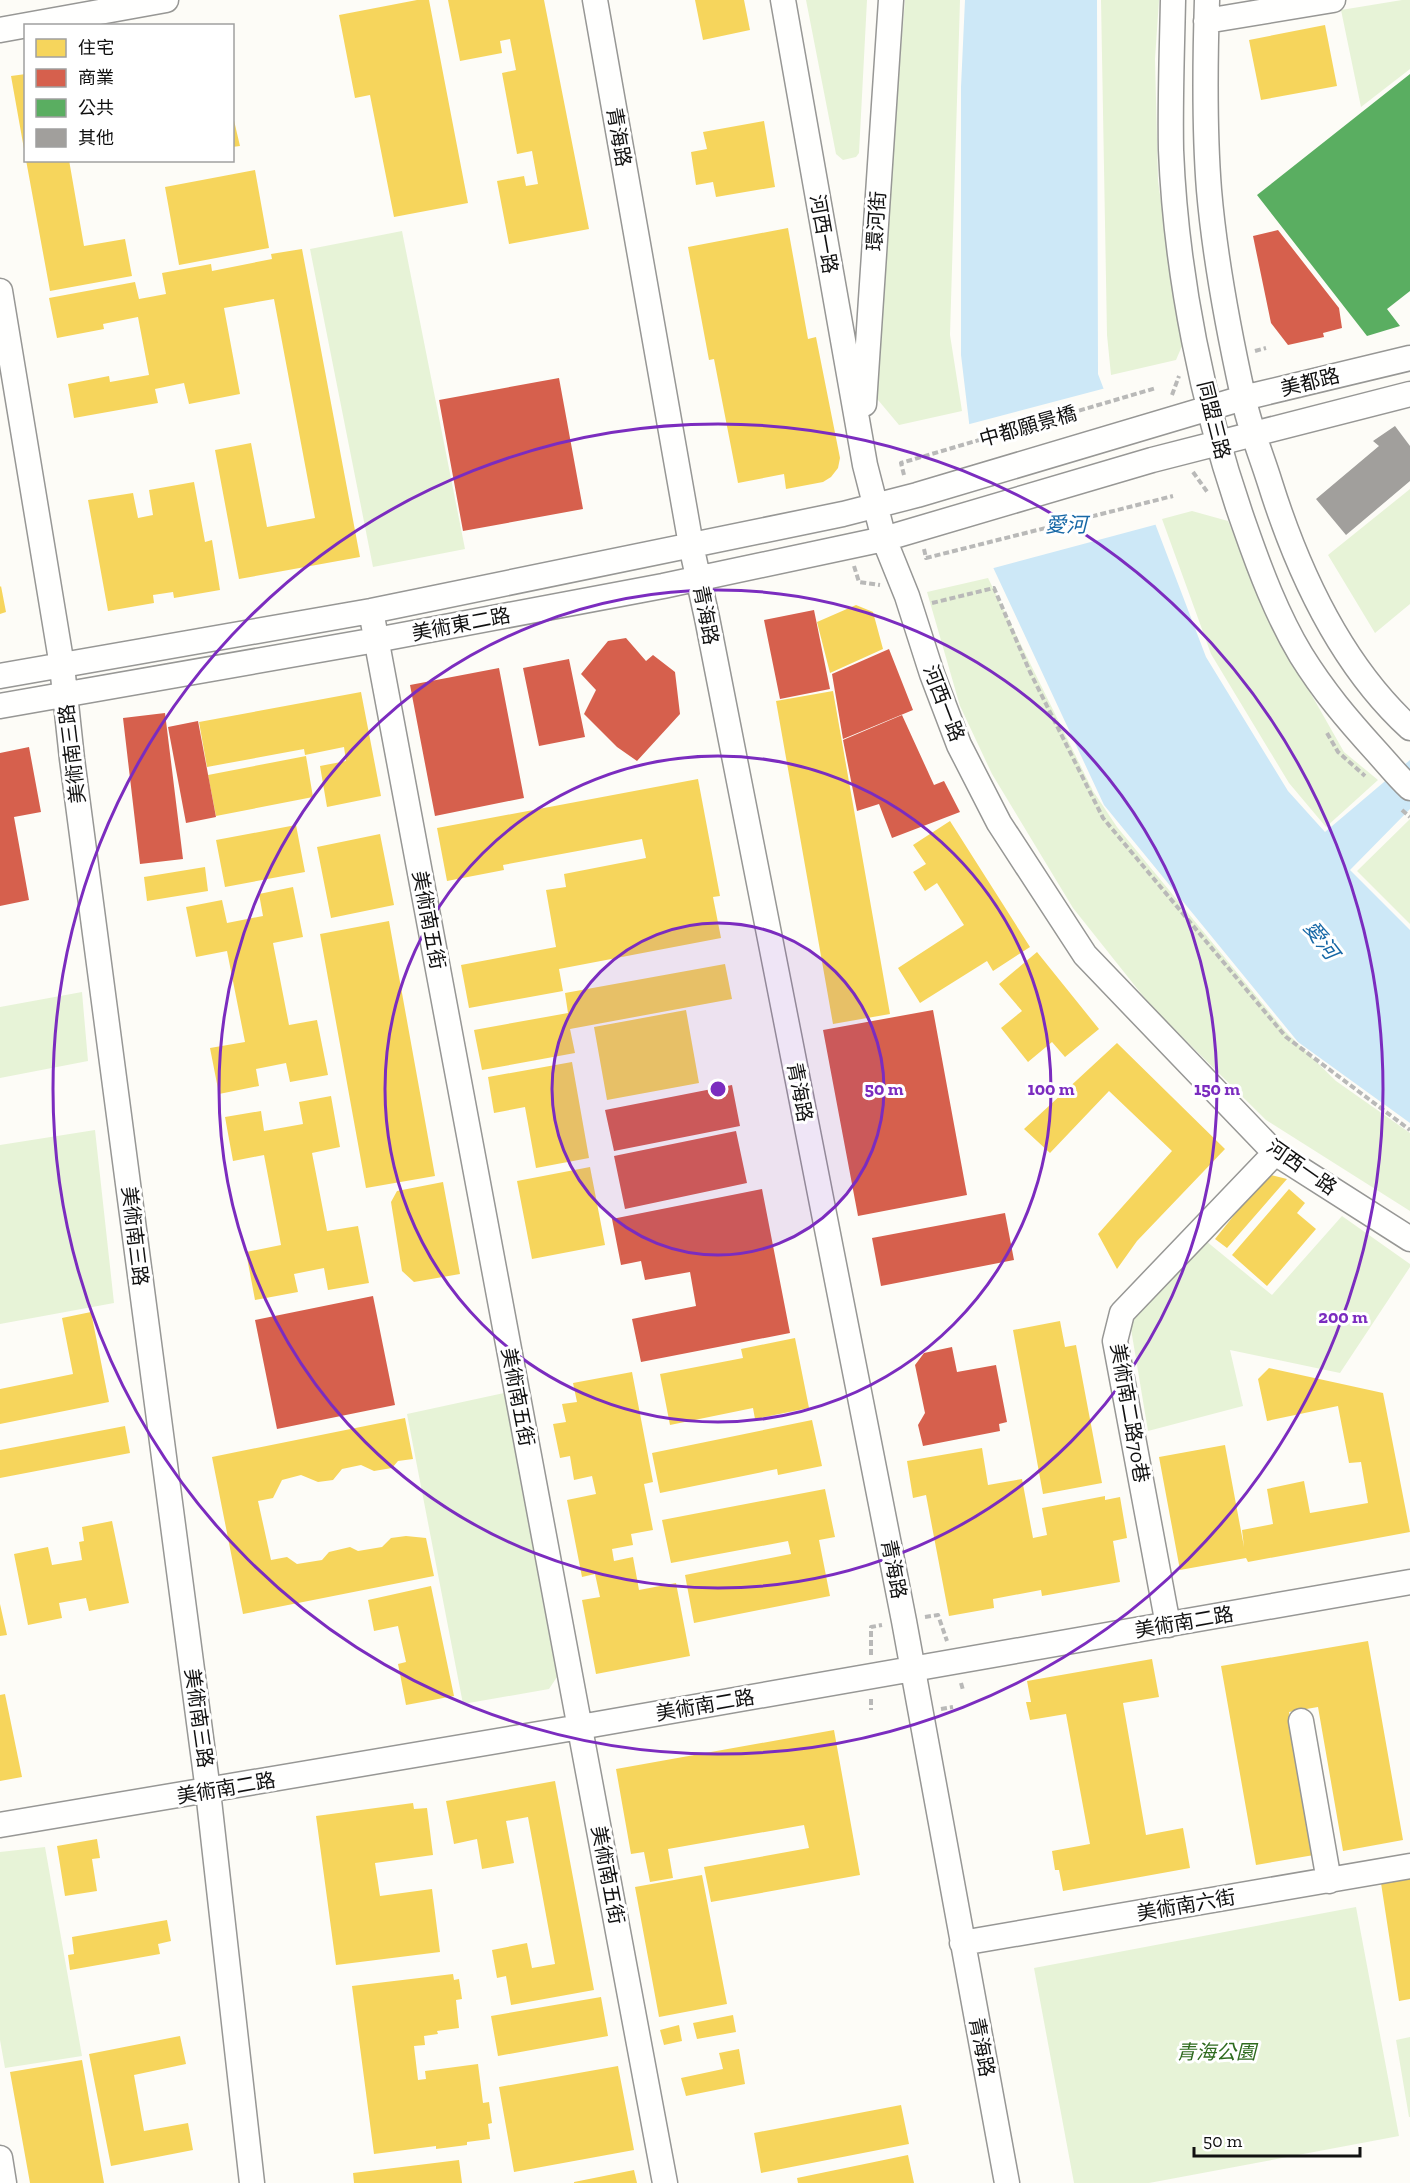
<svg xmlns="http://www.w3.org/2000/svg" width="1410" height="2183" viewBox="0 0 1410 2183" font-family="'Zilla Slab','Noto Sans TC',serif">
	<style>
		.green { fill: #e7f3d7 }
		.water { fill: #cde8f7 }
		.pier { fill: #fdfcf7 }
		.homes { fill: #f6d55c }
		.shops { fill: #d6604d }
		.public { fill: #5aae61 }
		.building { fill: #a19f9c }
		.lines { fill: none; stroke-linecap: round; stroke-linejoin: round }
		.minor-casing { stroke: #979795; stroke-width: 27 }
		.path { stroke: #b9b9b8; stroke-width: 4; stroke-dasharray: 6 3; stroke-linecap: butt }
		.minor { stroke: #fffffe; stroke-width: 24 }
		.ring { fill: none; stroke: #7b2cbf; stroke-width: 3 }
		.labels { text-anchor: middle; stroke-width: 6; stroke-linejoin: round; paint-order: stroke }
		.street-label { font-size: 20px; fill: #111; stroke: #fff }
		.park-label { font-size: 20px; font-style: italic; fill: #2f6b1f; stroke: #fff }
		.water-label { font-size: 21px; font-style: italic; fill: #1768a6; stroke: #fff }
		.centre { fill: #7b2cbf; stroke: #fff; stroke-width: 3 }
		.ring-label { font-size: 18px; text-anchor: middle; font-weight: bold; fill: #7b2cbf; stroke: #fff; stroke-width: 6; stroke-linejoin: round; paint-order: stroke }
	</style>
	<rect width="100%" height="100%" fill="#fdfcf7"/>
	<path class="green" d="M 806,0 L 867,0 L 859,153 L 856,157 L 843,160 L 836,154 Z
		M 905,0 L 960,0 L 950,335 L 962,411 L 899,425 L 873,394 Z
		M 1101,0 L 1159,0 L 1155,59 L 1158,181 L 1182,346 L 1176,360 L 1111,375 L 1107,335 Z
		M 1402,0 L 1410,0 L 1410,69 L 1361,107 L 1341,10 Z
		M 402,231 L 465,549 L 373,567 L 310,249 Z
		M 1410,489 L 1410,604 L 1375,633 L 1328,555 Z
		M 1192,511 L 1228,521 L 1273,627 L 1344,752 L 1378,780 L 1326,827 L 1289,783 L 1211,654 L 1162,519 Z
		M 988,578 L 1093,791 L 1117,827 L 1286,1032 L 1336,1081 L 1410,1133 L 1410,1211 L 1266,1120 L 1151,1006 L 1073,908 L 992,774 L 960,706 L 927,592 Z
		M 1410,819 L 1410,924 L 1357,871 Z
		M 82,992 L 88,1061 L 0,1078 L 0,1007 Z
		M 95,1130 L 114,1303 L 0,1324 L 0,1145 Z
		M 1342,1216 L 1410,1264 L 1410,1267 L 1340,1373 L 1230,1350 L 1243,1406 L 1148,1431 L 1130,1323 L 1138,1306 L 1206,1241 L 1272,1295 Z
		M 504,1393 L 557,1677 L 549,1689 L 463,1704 L 407,1414 Z
		M 45,1847 L 82,2056 L 5,2068 L 0,2040 L 0,1852 Z
		M 1356,1907 L 1399,2136 L 1149,2183 L 1074,2183 L 1034,1968 Z
		M 1410,2037 L 1410,2117 L 1409,2117 L 1396,2040 Z"/>
	<path class="water" d="M 965,0 L 1097,0 L 1098,374 L 1206,657 L 1288,791 L 1325,832 L 1410,760 L 1410,809 L 1350,870 L 1410,930 L 1410,1123 L 1298,1042 L 1104,805 L 984,548 L 961,355 L 961,87 Z"/>
	<path class="pier" d="M 1106,388 L 1158,524 L 990,569 L 981,548 L 966,425 Z"/>
	<path class="homes" d="M 417,0 L 429,0 L 468,203 L 394,217 L 370,95 L 355,98 L 339,15 Z
		M 448,0 L 544,0 L 589,229 L 509,244 L 497,181 L 524,176 L 526,186 L 538,184 L 532,151 L 517,154 L 502,73 L 516,70 L 510,39 L 500,41 L 502,53 L 460,61 Z
		M 695,0 L 744,0 L 750,30 L 703,40 Z
		M 1325,25 L 1337,86 L 1261,100 L 1249,40 Z
		M 26,74 L 26,149 L 24,149 L 11,76 Z
		M 232,112 L 240,146 L 232,147 Z
		M 764,121 L 775,187 L 716,197 L 713,182 L 696,185 L 691,152 L 707,149 L 703,132 Z
		M 26,160 L 69,160 L 84,246 L 125,239 L 132,276 L 50,291 Z
		M 255,170 L 269,248 L 179,265 L 165,187 Z
		M 788,228 L 808,339 L 816,337 L 840,458 L 838,468 L 831,477 L 823,482 L 786,489 L 784,474 L 738,483 L 714,359 L 709,360 L 688,247 Z
		M 302,249 L 360,557 L 239,579 L 215,450 L 251,443 L 267,527 L 315,518 L 274,299 L 224,308 L 240,394 L 189,404 L 184,383 L 155,389 L 158,403 L 74,418 L 68,384 L 109,376 L 110,382 L 149,375 L 138,317 L 103,324 L 104,329 L 57,338 L 49,298 L 135,282 L 139,299 L 166,294 L 162,273 L 211,264 L 212,271 L 272,259 L 271,254 Z
		M 194,482 L 205,542 L 212,540 L 220,590 L 174,598 L 173,592 L 153,595 L 154,603 L 108,611 L 88,500 L 133,493 L 138,518 L 153,515 L 149,490 Z
		M 1,586 L 6,612 L 0,614 L 0,587 Z
		M 856,605 L 873,612 L 883,649 L 830,673 L 817,622 Z
		M 833,691 L 890,1014 L 833,1024 L 776,701 Z
		M 361,692 L 381,796 L 327,807 L 320,766 L 346,761 L 344,747 L 305,755 L 304,749 L 207,767 L 199,722 Z
		M 306,756 L 313,797 L 216,816 L 208,775 Z
		M 698,779 L 720,896 L 713,897 L 721,938 L 559,969 L 563,991 L 469,1008 L 461,965 L 556,947 L 546,890 L 566,887 L 564,874 L 646,858 L 642,839 L 503,865 L 504,870 L 447,881 L 437,828 Z
		M 950,821 L 1030,947 L 993,971 L 987,961 L 920,1003 L 898,968 L 964,925 L 937,883 L 925,891 L 913,872 L 926,864 L 913,845 Z
		M 296,825 L 305,872 L 225,887 L 216,840 Z
		M 380,834 L 394,905 L 331,918 L 317,847 Z
		M 205,867 L 208,891 L 147,901 L 144,877 Z
		M 293,887 L 303,937 L 273,943 L 289,1025 L 317,1020 L 328,1075 L 290,1082 L 286,1063 L 256,1069 L 259,1086 L 219,1094 L 210,1048 L 245,1042 L 227,951 L 196,957 L 186,907 L 222,900 L 227,923 L 263,916 L 259,894 Z
		M 389,921 L 435,1176 L 366,1188 L 320,934 Z
		M 1037,952 L 1099,1029 L 1065,1057 L 1052,1042 L 1028,1062 L 1001,1028 L 1022,1011 L 999,984 Z
		M 725,964 L 732,999 L 570,1029 L 575,1053 L 482,1070 L 474,1030 L 568,1013 L 565,993 Z
		M 686,1010 L 699,1083 L 607,1100 L 594,1027 Z
		M 1117,1043 L 1225,1149 L 1137,1241 L 1117,1269 L 1098,1234 L 1172,1151 L 1109,1091 L 1050,1153 L 1024,1129 Z
		M 572,1062 L 589,1158 L 536,1168 L 525,1107 L 494,1113 L 488,1077 Z
		M 331,1096 L 340,1147 L 312,1153 L 327,1231 L 358,1226 L 369,1283 L 328,1290 L 324,1268 L 294,1274 L 298,1292 L 255,1300 L 246,1252 L 281,1245 L 264,1155 L 233,1161 L 225,1117 L 261,1111 L 264,1131 L 303,1124 L 299,1102 Z
		M 590,1167 L 605,1245 L 532,1259 L 517,1181 Z
		M 1267,1174 L 1287,1179 L 1227,1248 L 1215,1239 Z
		M 443,1182 L 460,1274 L 414,1282 L 402,1271 L 391,1202 L 397,1191 Z
		M 1289,1189 L 1305,1203 L 1297,1213 L 1316,1229 L 1267,1286 L 1232,1255 Z
		M 91,1312 L 109,1402 L 0,1424 L 0,1389 L 73,1374 L 62,1318 Z
		M 1060,1321 L 1065,1347 L 1076,1345 L 1102,1483 L 1043,1494 L 1013,1330 Z
		M 795,1338 L 809,1408 L 755,1419 L 753,1408 L 670,1425 L 660,1374 L 743,1358 L 741,1349 Z
		M 1269,1368 L 1383,1393 L 1410,1532 L 1248,1562 L 1246,1558 L 1180,1570 L 1159,1457 L 1225,1445 L 1244,1547 L 1242,1530 L 1273,1524 L 1267,1489 L 1304,1481 L 1310,1513 L 1368,1503 L 1361,1462 L 1349,1463 L 1338,1406 L 1267,1421 L 1258,1379 Z
		M 632,1372 L 653,1482 L 644,1484 L 653,1530 L 631,1534 L 633,1545 L 612,1549 L 614,1561 L 633,1557 L 639,1590 L 676,1583 L 690,1656 L 596,1674 L 582,1600 L 600,1597 L 595,1574 L 582,1577 L 567,1500 L 596,1494 L 592,1476 L 574,1480 L 570,1456 L 560,1458 L 553,1424 L 566,1422 L 562,1404 L 577,1402 L 573,1383 Z
		M 405,1418 L 413,1459 L 398,1461 L 392,1468 L 374,1471 L 361,1465 L 342,1469 L 333,1480 L 318,1482 L 301,1475 L 282,1480 L 273,1498 L 258,1501 L 271,1560 L 287,1557 L 297,1564 L 322,1560 L 329,1552 L 350,1547 L 358,1551 L 382,1547 L 391,1538 L 406,1536 L 426,1538 L 434,1576 L 243,1614 L 212,1457 Z
		M 812,1420 L 822,1466 L 778,1475 L 777,1469 L 660,1493 L 652,1453 Z
		M 125,1426 L 130,1453 L 0,1478 L 0,1450 Z
		M 982,1448 L 988,1485 L 1022,1479 L 1033,1538 L 1047,1535 L 1042,1508 L 1105,1496 L 1105,1500 L 1120,1497 L 1127,1538 L 1113,1541 L 1120,1582 L 1042,1596 L 1041,1590 L 993,1599 L 994,1608 L 949,1616 L 926,1495 L 913,1498 L 907,1461 Z
		M 825,1489 L 835,1537 L 819,1540 L 830,1596 L 694,1623 L 685,1575 L 791,1554 L 788,1541 L 671,1563 L 662,1520 Z
		M 112,1521 L 129,1603 L 89,1611 L 86,1598 L 59,1603 L 62,1618 L 28,1625 L 14,1554 L 48,1547 L 52,1565 L 82,1560 L 79,1542 L 84,1541 L 82,1527 Z
		M 431,1586 L 454,1696 L 406,1705 L 398,1664 L 406,1662 L 398,1626 L 374,1631 L 368,1600 Z
		M 0,1604 L 7,1635 L 0,1636 Z
		M 1368,1641 L 1403,1840 L 1343,1851 L 1318,1707 L 1289,1712 L 1314,1855 L 1256,1865 L 1221,1666 Z
		M 1152,1659 L 1159,1697 L 1123,1703 L 1146,1835 L 1183,1828 L 1190,1868 L 1063,1891 L 1059,1870 L 1055,1870 L 1052,1851 L 1090,1844 L 1066,1714 L 1030,1720 L 1026,1702 L 1031,1702 L 1027,1681 Z
		M 5,1694 L 22,1777 L 0,1781 L 0,1695 Z
		M 834,1730 L 860,1875 L 711,1902 L 704,1867 L 809,1848 L 804,1825 L 668,1849 L 673,1878 L 650,1882 L 644,1852 L 631,1854 L 616,1769 Z
		M 555,1781 L 594,1990 L 511,2005 L 506,1976 L 497,1978 L 492,1950 L 527,1943 L 532,1968 L 555,1964 L 528,1817 L 506,1821 L 514,1863 L 482,1869 L 477,1839 L 454,1844 L 446,1801 Z
		M 413,1803 L 414,1809 L 427,1808 L 433,1855 L 375,1863 L 380,1896 L 432,1889 L 440,1952 L 336,1965 L 316,1816 Z
		M 97,1839 L 100,1858 L 92,1859 L 97,1891 L 65,1896 L 57,1846 Z
		M 702,1875 L 727,2004 L 659,2017 L 635,1887 Z
		M 1410,1878 L 1410,1999 L 1399,2001 L 1381,1883 Z
		M 167,1920 L 171,1941 L 158,1944 L 160,1954 L 70,1970 L 68,1955 L 74,1954 L 72,1937 Z
		M 453,1974 L 454,1980 L 459,1979 L 462,1999 L 456,2000 L 459,2028 L 437,2031 L 438,2034 L 424,2036 L 425,2045 L 414,2046 L 418,2080 L 426,2079 L 425,2071 L 478,2064 L 483,2103 L 489,2102 L 492,2123 L 488,2124 L 490,2139 L 467,2142 L 467,2145 L 436,2149 L 436,2146 L 374,2154 L 352,1986 Z
		M 601,1997 L 608,2036 L 498,2056 L 491,2016 Z
		M 733,2015 L 736,2032 L 697,2039 L 693,2023 Z
		M 679,2025 L 682,2041 L 664,2045 L 660,2030 Z
		M 180,2036 L 186,2064 L 134,2075 L 144,2131 L 188,2123 L 193,2150 L 111,2166 L 89,2054 Z
		M 739,2049 L 745,2084 L 686,2096 L 681,2078 L 723,2069 L 719,2053 Z
		M 82,2060 L 104,2183 L 30,2183 L 10,2072 Z
		M 618,2066 L 634,2150 L 514,2172 L 499,2087 Z
		M 901,2105 L 909,2144 L 761,2173 L 754,2133 Z
		M 908,2155 L 914,2183 L 798,2183 L 797,2178 Z
		M 459,2160 L 462,2183 L 354,2183 L 353,2173 Z
		M 634,2170 L 637,2183 L 574,2183 L 574,2182 Z"/>
	<path class="shops" d="M 1278,230 L 1339,308 L 1342,328 L 1323,333 L 1324,337 L 1288,345 L 1271,323 L 1253,236 Z
		M 559,378 L 583,509 L 463,531 L 439,400 Z
		M 814,610 L 830,689 L 780,699 L 764,620 Z
		M 626,638 L 646,661 L 653,655 L 675,672 L 680,714 L 637,761 L 617,747 L 584,714 L 596,690 L 581,674 L 608,641 Z
		M 889,649 L 913,710 L 843,739 L 832,674 Z
		M 569,659 L 585,737 L 539,746 L 523,668 Z
		M 499,668 L 524,798 L 435,816 L 410,685 Z
		M 165,713 L 183,859 L 140,864 L 123,718 Z
		M 902,715 L 934,785 L 944,781 L 960,812 L 892,838 L 879,804 L 857,811 L 843,740 Z
		M 198,721 L 216,817 L 186,823 L 168,727 Z
		M 29,747 L 41,812 L 14,817 L 29,900 L 0,906 L 0,753 Z
		M 933,1010 L 967,1195 L 858,1216 L 823,1030 Z
		M 732,1085 L 740,1126 L 614,1151 L 605,1110 Z
		M 736,1131 L 747,1183 L 625,1209 L 614,1156 Z
		M 762,1189 L 790,1333 L 641,1362 L 632,1319 L 696,1306 L 690,1272 L 645,1280 L 641,1261 L 621,1265 L 612,1219 Z
		M 1005,1213 L 1014,1260 L 881,1286 L 872,1238 Z
		M 373,1296 L 395,1405 L 277,1429 L 255,1320 Z
		M 952,1347 L 957,1372 L 996,1365 L 1007,1422 L 999,1424 L 1000,1431 L 923,1446 L 918,1425 L 925,1413 L 915,1365 L 924,1353 Z"/>
	<path class="public" d="M 1410,74 L 1410,291 L 1387,309 L 1400,326 L 1367,336 L 1257,195 Z"/>
	<path class="building" d="M 1395,426 L 1410,446 L 1410,481 L 1346,535 L 1316,499 L 1379,446 L 1373,441 Z"/>
	<g class="lines">
		<g class="minor-casing">
			<path id="minor" d="M 595,0 L 691,545 L 707,618 L 904,1621 L 1007,2183
				M 783,0 L 865,465 L 884,539 L 907,596 L 932,674 L 959,745 L 999,823 L 1085,955 L 1275,1153 L 1410,1239
				M 1173,0 C 1172,50 1170,100 1171,150 C 1176,274 1203,409 1245,527 C 1260,570 1277,615 1301,655 C 1324,692 1347,719 1376,751 C 1387,763 1398,777 1410,788
				M 1207,0 C 1205,63 1204,127 1209,190 C 1215,260 1228,328 1243,396 C 1249,426 1261,454 1270,483 C 1298,572 1340,664 1410,728
				M 1206,21 L 1333,0
				M 0,30 L 166,0
				M 0,291 L 62,666 L 72,759 L 208,1791 L 252,2183
				M 864,404 L 891,0
				M 371,611 L 665,2183
				M 0,676 L 371,611 L 843,514 L 917,495 L 1243,398 L 1410,358
				M 0,706 L 376,640 L 663,586 L 884,539 L 1152,460 L 1410,394
				M 1168,1625 L 1115,1341 L 1122,1313 L 1275,1153
				M 1301,1721 L 1329,1881
				M 0,1825 L 580,1727 L 1410,1582
				M 962,1943 L 1410,1866
				M 0,2158 L 4,2183"/>
		</g>
		<path class="path" d="M 1255,351 L 1266,348
			M 1172,395 L 1179,376
			M 1193,472 L 1208,493
			M 904,475 L 901,463 L 1156,388
			M 924,549 L 926,558 L 1173,496
			M 854,566 L 859,582 L 880,585
			M 932,603 L 994,588 L 1030,672 L 1103,818 L 1286,1037 L 1410,1130
			M 1327,733 L 1338,752 L 1365,776
			M 1402,810 L 1410,817
			M 925,1617 L 938,1615 L 947,1641
			M 871,1655 L 871,1627 L 882,1625
			M 961,1683 L 963,1690
			M 871,1699 L 871,1710
			M 941,1709 L 953,1707"/>
		<use href="#minor" class="minor"/>
	</g>
	<circle cx="718" cy="1089" r="166" fill="#7b2cbf" fill-opacity=".12"/>
	<g class="ring">
		<circle cx="718" cy="1089" r="166"/>
		<circle cx="718" cy="1089" r="333"/>
		<circle cx="718" cy="1089" r="499"/>
		<circle cx="718" cy="1089" r="665"/>
	</g>
	<g class="labels">
		<g class="street-label">
			<text transform="translate(619 137) rotate(80)" y="7">青海路</text>
			<text transform="translate(876 221) rotate(-86)" y="7">環河街</text>
			<text transform="translate(824 234) rotate(80)" y="7">河西一路</text>
			<text transform="translate(1310 382) rotate(-14)" y="7">美都路</text>
			<text transform="translate(1214 420) rotate(76)" y="7">同盟三路</text>
			<text transform="translate(1028 426) rotate(-16)" y="7">中都願景橋</text>
			<text transform="translate(706 615) rotate(79)" y="7">青海路</text>
			<text transform="translate(461 624) rotate(-11)" y="7">美術東二路</text>
			<text transform="translate(944 703) rotate(69)" y="7">河西一路</text>
			<text transform="translate(72 754) rotate(-97)" y="7">美術南三路</text>
			<text transform="translate(429 920) rotate(79)" y="7">美術南五街</text>
			<text transform="translate(800 1092) rotate(79)" y="7">青海路</text>
			<text transform="translate(1302 1167) rotate(35)" y="7">河西一路</text>
			<text transform="translate(135 1236) rotate(83)" y="7">美術南三路</text>
			<text transform="translate(518 1397) rotate(79)" y="7">美術南五街</text>
			<text transform="translate(1130 1413) rotate(80)" y="7">美術南二路70巷</text>
			<text transform="translate(894 1569) rotate(79)" y="7">青海路</text>
			<text transform="translate(1184 1622) rotate(-10)" y="7">美術南二路</text>
			<text transform="translate(705 1705) rotate(-10)" y="7">美術南二路</text>
			<text transform="translate(199 1718) rotate(82)" y="7">美術南三路</text>
			<text transform="translate(226 1788) rotate(-10)" y="7">美術南二路</text>
			<text transform="translate(608 1875) rotate(79)" y="7">美術南五街</text>
			<text transform="translate(1186 1905) rotate(-10)" y="7">美術南六街</text>
			<text transform="translate(982 2047) rotate(79)" y="7">青海路</text>
		</g>
		<g class="park-label">
			<text x="1216" y="2059">青海公園</text>
		</g>
		<g class="water-label">
			<text x="1066" y="532">愛河</text>
			<text transform="translate(1321 940) rotate(53)" y="7">愛河</text>
		</g>
	</g>
	<circle cx="718" cy="1089" r="9" class="centre"/>
	<g class="ring-label">
		<text x="884" y="1095">50 m</text>
		<text x="1051" y="1095">100 m</text>
		<text x="1217" y="1095">150 m</text>
		<text x="1343" y="1323">200 m</text>
	</g>
	<rect x="24" y="24" width="210" height="138" fill="#ffffff" stroke="#a0a0a0" stroke-width="1.5"/>
	<rect x="36" y="39" width="30" height="18" fill="#f6d55c" stroke="#a0a0a0" stroke-width="1.5"/>
	<text x="78" y="54" font-size="18" fill="#111111">住宅</text>
	<rect x="36" y="69" width="30" height="18" fill="#d6604d" stroke="#a0a0a0" stroke-width="1.5"/>
	<text x="78" y="84" font-size="18" fill="#111111">商業</text>
	<rect x="36" y="99" width="30" height="18" fill="#5aae61" stroke="#a0a0a0" stroke-width="1.5"/>
	<text x="78" y="114" font-size="18" fill="#111111">公共</text>
	<rect x="36" y="129" width="30" height="18" fill="#a19f9c" stroke="#a0a0a0" stroke-width="1.5"/>
	<text x="78" y="144" font-size="18" fill="#111111">其他</text>
	<path d="M1194 2147v9h166v-9" fill="none" stroke="#111111" stroke-width="3"/>
	<text x="1203" y="2147" font-size="18" fill="#111111" stroke="#ffffff" stroke-width="4.5" paint-order="stroke">50 m</text>
</svg>
